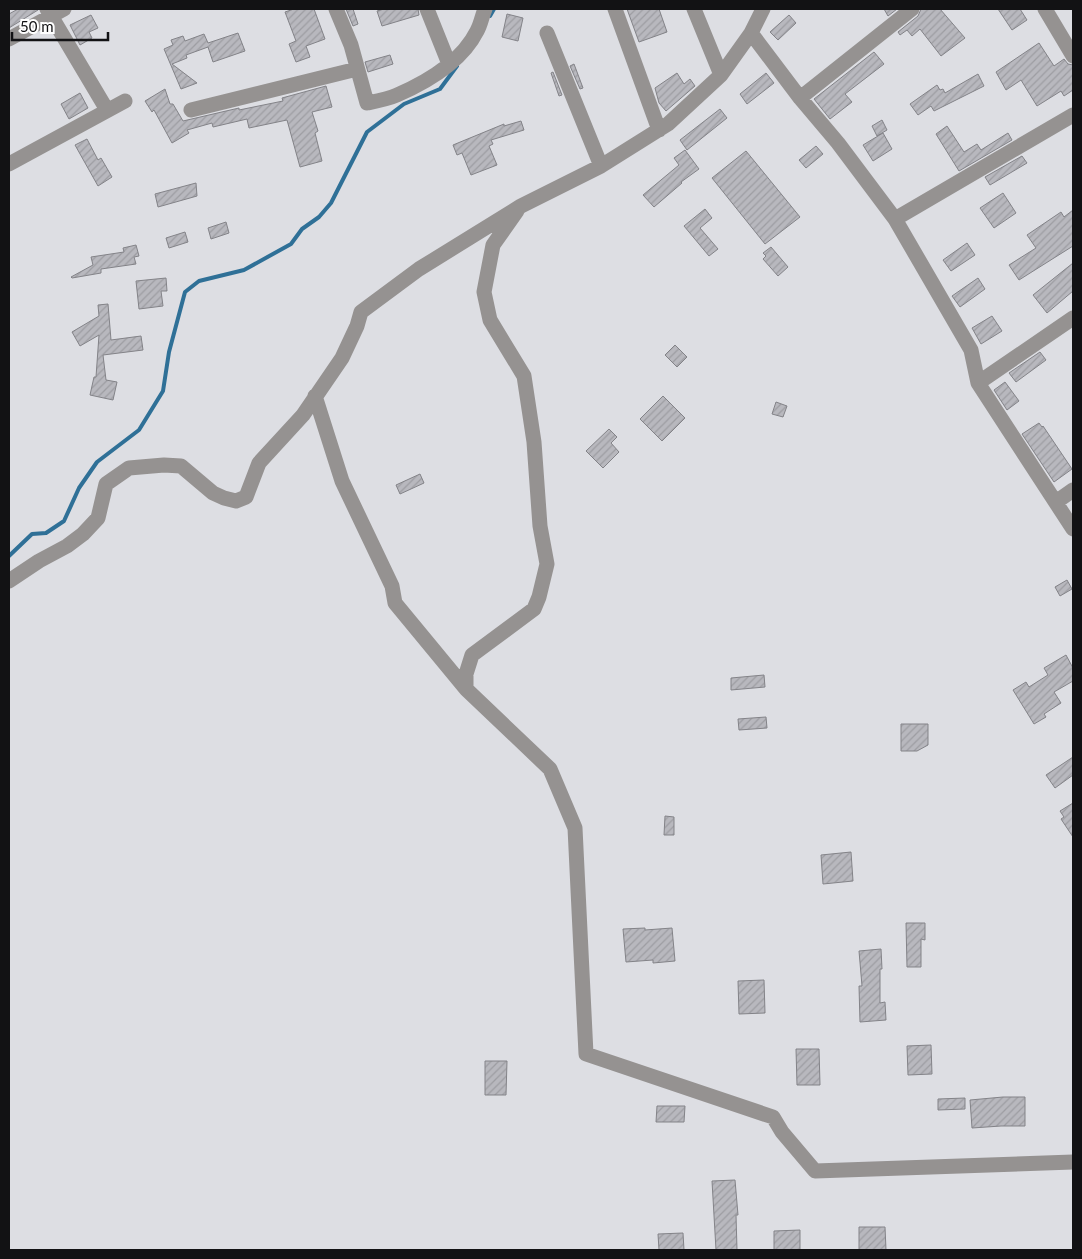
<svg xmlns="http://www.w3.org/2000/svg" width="1082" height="1259" viewBox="0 0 1082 1259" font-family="Lato,sans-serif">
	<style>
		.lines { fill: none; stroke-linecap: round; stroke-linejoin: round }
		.stream { stroke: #2f7097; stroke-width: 4 }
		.building { fill: url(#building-hatch); stroke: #838388 }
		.minor { stroke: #959291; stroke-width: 15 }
	</style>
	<defs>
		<pattern id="building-hatch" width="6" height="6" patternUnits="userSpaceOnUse" patternTransform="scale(1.25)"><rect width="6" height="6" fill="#b8b8be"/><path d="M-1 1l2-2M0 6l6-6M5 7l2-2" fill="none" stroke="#9d9da2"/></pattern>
	</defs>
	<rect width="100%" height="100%" fill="#dddee3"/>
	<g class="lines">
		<path class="stream" d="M 490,16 L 494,9
			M 9,556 L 32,534 L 46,533 L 64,521 L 79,488 L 97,462 L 139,430 L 163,391 L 169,352 L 185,292 L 199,281 L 244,270 L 291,244 L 302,229 L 319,217 L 331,203 L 367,132 L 404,104 L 440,89 L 457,66"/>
	</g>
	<path class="building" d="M 18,9 L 38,9 L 38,10 L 9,28 L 9,14 Z
		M 294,9 L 314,9 L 325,39 L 306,46 L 310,57 L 296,62 L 289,44 L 296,41 L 285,12 Z
		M 346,9 L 353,9 L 358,24 L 353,26 Z
		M 384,9 L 418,9 L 419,15 L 382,26 L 377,11 Z
		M 627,9 L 659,9 L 667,32 L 639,42 Z
		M 884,9 L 897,9 L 888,16 Z
		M 921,9 L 940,9 L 965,38 L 941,56 L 920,29 L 912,36 L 907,30 L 900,35 L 898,32 L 918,16 Z
		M 998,9 L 1020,9 L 1027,20 L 1012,30 Z
		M 507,14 L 523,18 L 518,41 L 502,37 Z
		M 91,15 L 98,28 L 89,32 L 92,38 L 80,45 L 70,25 Z
		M 789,15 L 796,23 L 778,40 L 770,32 Z
		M 238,33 L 245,51 L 213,62 L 208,47 L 186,55 L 187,58 L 172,64 L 197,83 L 181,89 L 164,49 L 173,45 L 171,40 L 183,36 L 185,41 L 204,34 L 208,43 Z
		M 1039,43 L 1054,66 L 1064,59 L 1068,64 L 1073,65 L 1073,90 L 1064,96 L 1061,91 L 1037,106 L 1021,80 L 1006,90 L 996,72 Z
		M 874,52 L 884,64 L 845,94 L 852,102 L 830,119 L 814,99 Z
		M 390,55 L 393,64 L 368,72 L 365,62 Z
		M 574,64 L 583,88 L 580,89 L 570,66 Z
		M 553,72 L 562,95 L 559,96 L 551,73 Z
		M 677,73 L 684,84 L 690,79 L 695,86 L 666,111 L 659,103 L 655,88 Z
		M 766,73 L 774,83 L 747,104 L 740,94 Z
		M 978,74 L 984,86 L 934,111 L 931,106 L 918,115 L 910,104 L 937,85 L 940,90 L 943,89 L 945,93 Z
		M 326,86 L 332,107 L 312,112 L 318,131 L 315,133 L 322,161 L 300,167 L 287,120 L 249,128 L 247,119 L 213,127 L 212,123 L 187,130 L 189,133 L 172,143 L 154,110 L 152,112 L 145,101 L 165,89 L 170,104 L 173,104 L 183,121 L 239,108 L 239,110 L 283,101 L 282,98 Z
		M 80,93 L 88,108 L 69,119 L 61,104 Z
		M 720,109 L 727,118 L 687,150 L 680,140 Z
		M 882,120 L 887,130 L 877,136 L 872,126 Z
		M 521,121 L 524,130 L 491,140 L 493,144 L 489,146 L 497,165 L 471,175 L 462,153 L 457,155 L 453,145 L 504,124 L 504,126 Z
		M 947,126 L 964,152 L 977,144 L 981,150 L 1008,133 L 1012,140 L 959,171 L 936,134 Z
		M 883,133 L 892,149 L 873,161 L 863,145 Z
		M 87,139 L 98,160 L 101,158 L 112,177 L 98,186 L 75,145 Z
		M 816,146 L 823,154 L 806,168 L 799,160 Z
		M 685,150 L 699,169 L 681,182 L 682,183 L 654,207 L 643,195 L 679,165 L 674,158 Z
		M 746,151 L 800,217 L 765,244 L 712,178 Z
		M 1022,156 L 1027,163 L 990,185 L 985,177 Z
		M 196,183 L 197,196 L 158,207 L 155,194 Z
		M 1003,193 L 1016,213 L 994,228 L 980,208 Z
		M 705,209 L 712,218 L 700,228 L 718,249 L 709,256 L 684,226 Z
		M 1073,210 L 1073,246 L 1019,280 L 1009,265 L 1036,248 L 1027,235 L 1061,212 L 1064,217 Z
		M 226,222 L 229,233 L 211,239 L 208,228 Z
		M 185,232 L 188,242 L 169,248 L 166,238 Z
		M 967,243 L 975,255 L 951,271 L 943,260 Z
		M 136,245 L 139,256 L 134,257 L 136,264 L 101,269 L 101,273 L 72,278 L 71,277 L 93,265 L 91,257 L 124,252 L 123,248 Z
		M 771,247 L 788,267 L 778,276 L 763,259 L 766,256 L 763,253 Z
		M 1073,263 L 1073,291 L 1047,313 L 1033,295 Z
		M 166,278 L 167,291 L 161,291 L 163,306 L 139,309 L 136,281 Z
		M 978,278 L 985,289 L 960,307 L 952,296 Z
		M 108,304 L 111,340 L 141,336 L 143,350 L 103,355 L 106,380 L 117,382 L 113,400 L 90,395 L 94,377 L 96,377 L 99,335 L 80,346 L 72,332 L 99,316 L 98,305 Z
		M 992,316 L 1002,331 L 981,344 L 972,328 Z
		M 675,345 L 687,357 L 677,367 L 665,355 Z
		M 1040,352 L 1046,360 L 1016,382 L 1009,373 Z
		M 1005,382 L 1019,401 L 1007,410 L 994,390 Z
		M 663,396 L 685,418 L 662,441 L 640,419 Z
		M 776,402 L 787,406 L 783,417 L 772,414 Z
		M 1039,423 L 1042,427 L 1043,426 L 1072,469 L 1054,482 L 1022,434 Z
		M 609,429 L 617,437 L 611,443 L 619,452 L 603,468 L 586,451 Z
		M 420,474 L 424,483 L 400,494 L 396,485 Z
		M 1067,580 L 1072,589 L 1060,596 L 1055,587 Z
		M 1066,655 L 1073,668 L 1073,681 L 1054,692 L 1061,703 L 1044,714 L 1046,717 L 1034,724 L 1013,690 L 1026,682 L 1029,687 L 1048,675 L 1044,668 Z
		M 764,675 L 765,687 L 731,690 L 731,678 Z
		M 766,717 L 767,728 L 739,730 L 738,719 Z
		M 901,724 L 928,724 L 928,745 L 917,751 L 901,751 Z
		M 1073,757 L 1073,775 L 1055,788 L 1046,775 Z
		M 1073,803 L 1073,837 L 1061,819 L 1064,817 L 1060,811 Z
		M 665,816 L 674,817 L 674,835 L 664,835 Z
		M 851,852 L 853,881 L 823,884 L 821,855 Z
		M 906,923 L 925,923 L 925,940 L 921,939 L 921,967 L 907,967 Z
		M 645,928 L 645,930 L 672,928 L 675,961 L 653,963 L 653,960 L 626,962 L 623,929 Z
		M 881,949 L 882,969 L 880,969 L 880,1003 L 885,1002 L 886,1020 L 860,1022 L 859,986 L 862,986 L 859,951 Z
		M 764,980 L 765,1013 L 739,1014 L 738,981 Z
		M 931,1045 L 932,1074 L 908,1075 L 907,1046 Z
		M 796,1049 L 819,1049 L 820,1085 L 797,1085 Z
		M 485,1061 L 507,1061 L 506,1095 L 485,1095 Z
		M 1003,1097 L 1025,1097 L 1025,1126 L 1001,1126 L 972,1128 L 970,1100 Z
		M 965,1098 L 965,1109 L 938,1110 L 938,1099 Z
		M 657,1106 L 685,1106 L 684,1122 L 656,1122 Z
		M 735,1180 L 738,1215 L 736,1215 L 737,1250 L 716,1250 L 712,1181 Z
		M 859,1227 L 885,1227 L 886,1250 L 859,1250 Z
		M 800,1230 L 800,1250 L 774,1250 L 774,1231 Z
		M 683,1233 L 684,1250 L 659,1250 L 658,1234 Z"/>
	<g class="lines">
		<path class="minor" d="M 47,9 L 107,110
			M 336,9 L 351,45 L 367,103 C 377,101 388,99 397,95 C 427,82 462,61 477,31 C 481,24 482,16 485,9
			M 427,9 L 449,64
			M 615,9 L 659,130
			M 694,9 L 721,75
			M 1045,9 L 1073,56
			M 547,33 L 601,166
			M 751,33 L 800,98 L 838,143 L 895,219 L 971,350 L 978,383 L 1073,529
			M 9,39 L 64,9
			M 800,98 L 912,9
			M 191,110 L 357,69
			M 9,164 L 125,101
			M 895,219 L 1073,115
			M 978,383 L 1073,318
			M 315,396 L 342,481 L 392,586 L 395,603 L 466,689 L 550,769 L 575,828 L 586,1054 L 773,1117 L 782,1132 L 815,1171 L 1073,1162
			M 1056,502 L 1073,490
			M 9,581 L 39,561 L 67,546 L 83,534 L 98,518 L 106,484 L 129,468 L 164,465 L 181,466 L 213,493 L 224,498 L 236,501 L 246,497 L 259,463 L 303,415 L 342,358 L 357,326 L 361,312 L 419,269 L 521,206 L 601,166 L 668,124 L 721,75 L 751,33 L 763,9
			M 466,689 L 466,674 L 472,655 L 534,609 L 539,597 L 547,564 L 540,526 L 534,442 L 524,376 L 490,320 L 484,292 L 493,245 L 517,211"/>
	</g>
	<rect width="1082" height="1259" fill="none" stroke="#121214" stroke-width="20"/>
	<path d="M12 32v8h96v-8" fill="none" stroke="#121214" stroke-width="2.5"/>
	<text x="20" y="32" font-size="15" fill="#121214" stroke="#ffffff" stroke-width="4" paint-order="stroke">50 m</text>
</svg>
